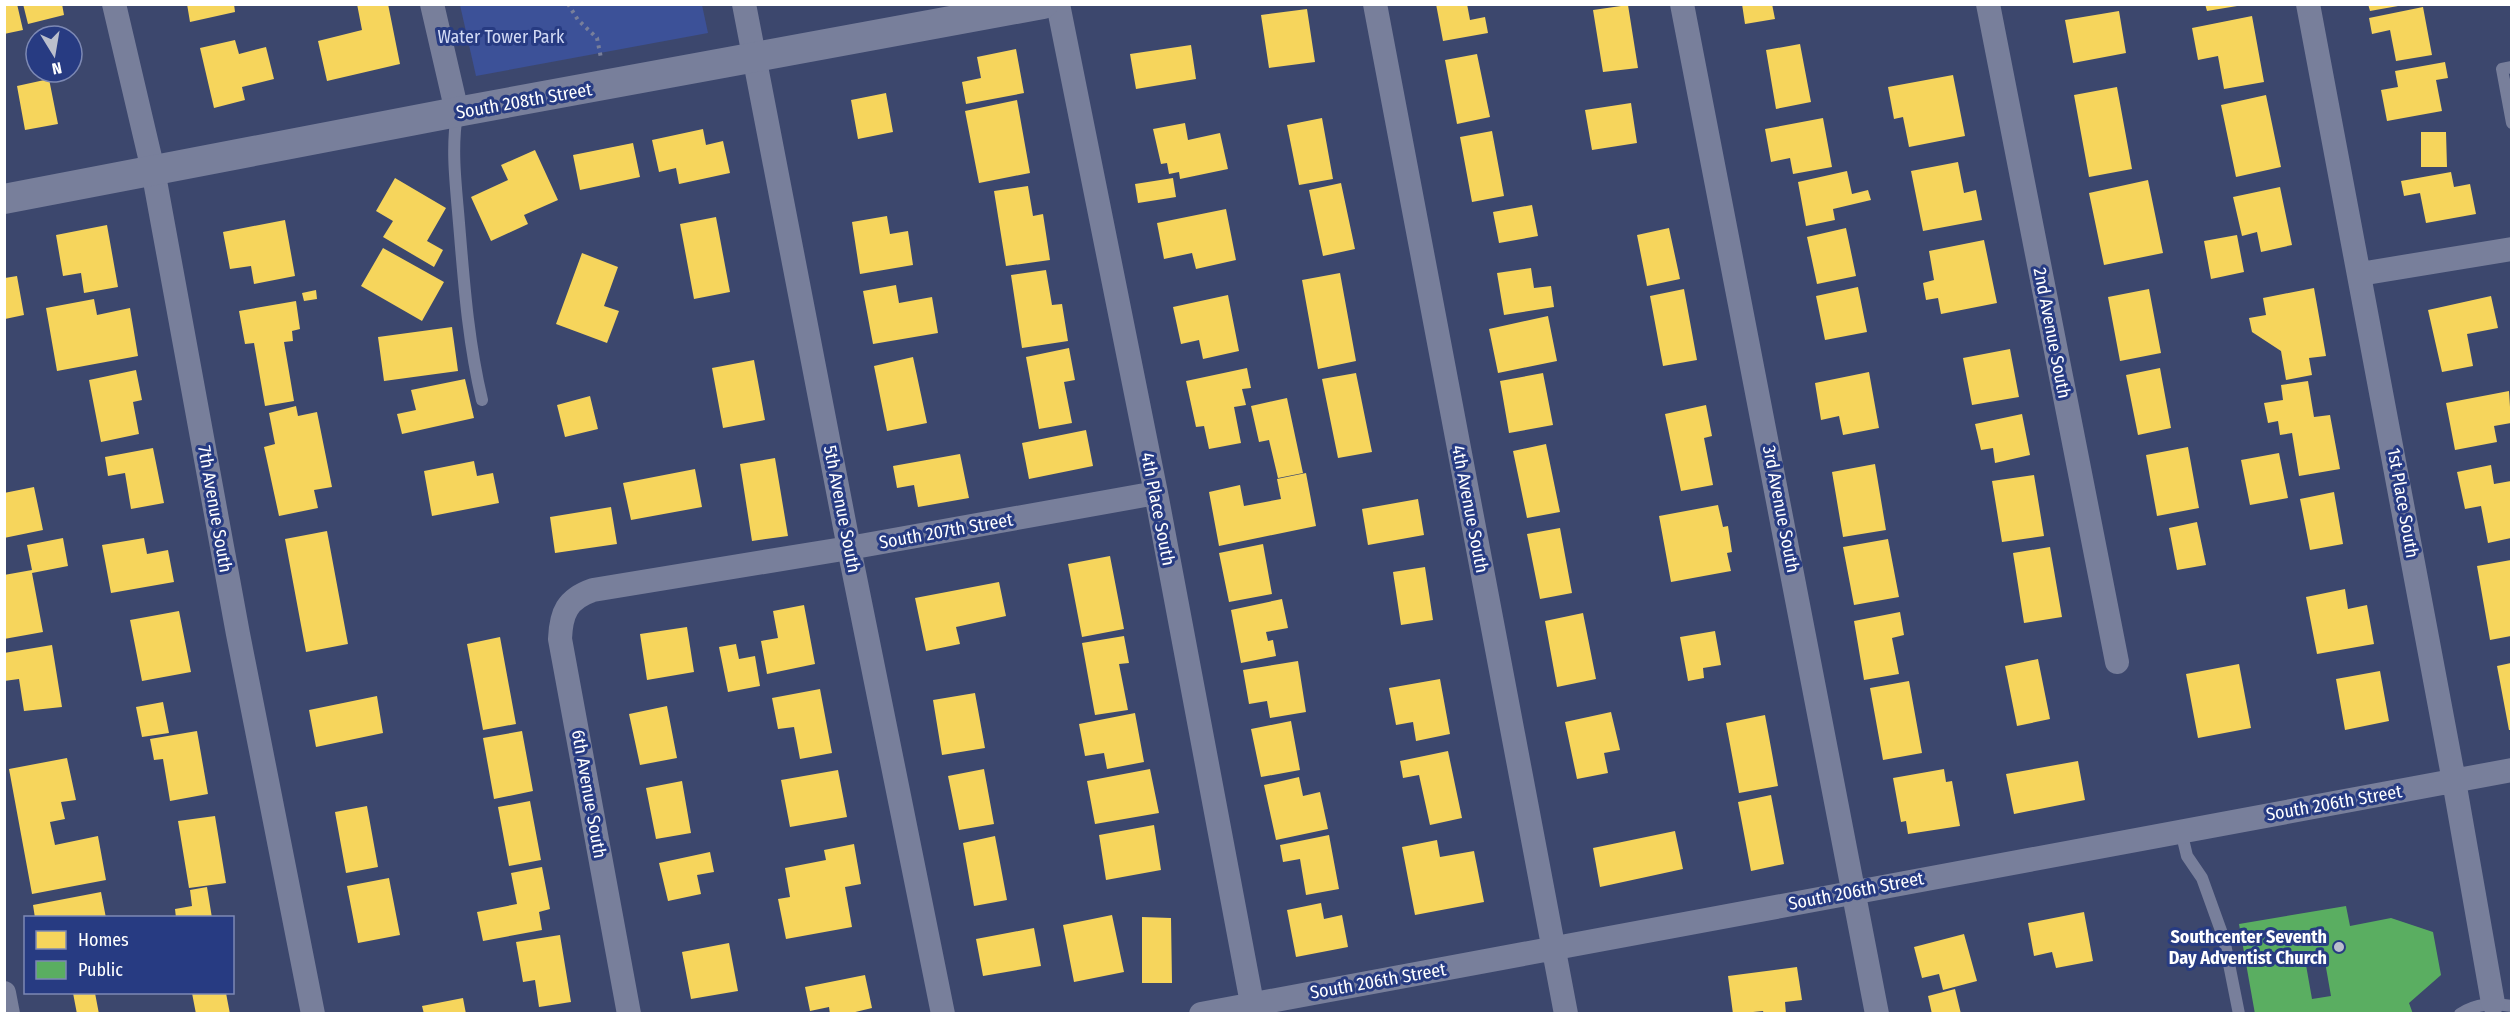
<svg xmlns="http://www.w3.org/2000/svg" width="2516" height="1018" viewBox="0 0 2516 1018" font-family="'Fira Sans Condensed',sans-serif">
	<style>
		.green { fill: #3c5198 }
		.homes { fill: #f6d55c }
		.public { fill: #5aae61; fill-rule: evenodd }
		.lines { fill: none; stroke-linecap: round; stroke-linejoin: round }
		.path { stroke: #787f9b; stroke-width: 4; stroke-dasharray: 3 4.5; stroke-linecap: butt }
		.service { stroke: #787f9b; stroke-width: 12 }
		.minor { stroke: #787f9b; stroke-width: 24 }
		.tertiary { stroke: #787f9b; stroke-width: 30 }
		.poi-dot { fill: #bbbfcc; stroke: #273b82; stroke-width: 2 }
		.labels { text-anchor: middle; stroke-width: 6; stroke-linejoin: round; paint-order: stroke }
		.park-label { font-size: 18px; fill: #d3dbf5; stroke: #273b82 }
		.street-label { font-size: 18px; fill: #fff; stroke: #273b82 }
		.poi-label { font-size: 18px; font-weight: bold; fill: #fff; stroke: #273b82; text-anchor: end }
	</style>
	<rect width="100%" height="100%" fill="#3c476d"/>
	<path class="green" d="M 460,5 L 702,5 L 708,33 L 476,76 Z"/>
	<path class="homes" d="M 4,4 L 17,4 L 23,30 L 4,34 Z
		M 23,4 L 62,4 L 64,15 L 28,24 Z
		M 187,4 L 234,4 L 235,12 L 190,22 Z
		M 357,4 L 388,4 L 400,64 L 327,81 L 318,41 L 362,30 Z
		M 1436,4 L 1467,4 L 1470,20 L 1485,17 L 1488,33 L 1443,41 Z
		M 1742,4 L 1772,4 L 1775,19 L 1745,24 Z
		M 2205,4 L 2237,4 L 2237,6 L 2207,11 Z
		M 2368,4 L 2397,4 L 2398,6 L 2370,11 Z
		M 1628,5 L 1638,68 L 1603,72 L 1593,10 Z
		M 2423,7 L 2432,55 L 2396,61 L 2390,30 L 2372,34 L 2369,18 Z
		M 1307,9 L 1315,62 L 1269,68 L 1261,15 Z
		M 2119,11 L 2126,53 L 2073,63 L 2065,20 Z
		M 2252,16 L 2264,82 L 2224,89 L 2218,56 L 2198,60 L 2192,28 Z
		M 235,40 L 239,54 L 266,47 L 274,79 L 242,87 L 245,100 L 214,108 L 200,48 Z
		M 1800,44 L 1811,102 L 1776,109 L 1766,50 Z
		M 1191,45 L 1196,79 L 1136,89 L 1130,54 Z
		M 1016,49 L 1024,93 L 966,104 L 962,82 L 981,78 L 977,57 Z
		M 1477,54 L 1490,117 L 1457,124 L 1445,60 Z
		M 2445,62 L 2448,78 L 2436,80 L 2442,111 L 2387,121 L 2381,90 L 2398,87 L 2395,71 Z
		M 1953,75 L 1965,136 L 1909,147 L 1903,117 L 1894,119 L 1888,87 Z
		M 49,79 L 58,124 L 25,130 L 17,86 Z
		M 2117,87 L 2132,169 L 2089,177 L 2074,95 Z
		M 886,93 L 893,132 L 858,139 L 851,100 Z
		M 2266,95 L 2281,167 L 2236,177 L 2221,105 Z
		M 1017,100 L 1030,173 L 979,183 L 965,111 Z
		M 1631,103 L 1637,143 L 1592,150 L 1585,110 Z
		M 1322,118 L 1333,179 L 1299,185 L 1287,125 Z
		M 1823,118 L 1832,167 L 1793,174 L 1790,158 L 1771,162 L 1765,129 Z
		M 1185,123 L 1188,140 L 1220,133 L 1228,169 L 1180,179 L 1179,172 L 1169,174 L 1167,163 L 1161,164 L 1153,129 Z
		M 703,129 L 706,145 L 723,141 L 730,173 L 679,184 L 676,168 L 659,172 L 652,140 Z
		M 1492,131 L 1504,196 L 1472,202 L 1460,137 Z
		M 2421,132 L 2446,132 L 2447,167 L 2421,167 Z
		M 633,143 L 640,177 L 580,190 L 573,155 Z
		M 535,150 L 558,200 L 524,215 L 528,224 L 491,241 L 471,197 L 508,180 L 501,165 Z
		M 1958,162 L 1964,193 L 1976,190 L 1982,220 L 1923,231 L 1911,171 Z
		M 1847,171 L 1852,194 L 1868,190 L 1871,200 L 1833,209 L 1835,220 L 1806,226 L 1798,182 Z
		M 2451,172 L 2454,187 L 2470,184 L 2476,214 L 2426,223 L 2420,193 L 2404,196 L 2401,181 Z
		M 395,178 L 446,208 L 427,241 L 443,250 L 434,267 L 383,237 L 393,221 L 376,211 Z
		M 1173,178 L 1176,197 L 1138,203 L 1135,184 Z
		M 2148,180 L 2163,253 L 2104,265 L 2089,193 Z
		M 1341,183 L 1355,249 L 1323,256 L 1309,190 Z
		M 1028,186 L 1033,216 L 1043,214 L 1050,260 L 1006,266 L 994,191 Z
		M 2280,187 L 2292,245 L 2261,252 L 2257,232 L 2242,236 L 2233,197 Z
		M 1532,205 L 1538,236 L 1499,243 L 1493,212 Z
		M 1226,209 L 1236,260 L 1196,269 L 1192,253 L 1164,259 L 1157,223 Z
		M 887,216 L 890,234 L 908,231 L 913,265 L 860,274 L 852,222 Z
		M 716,217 L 730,292 L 694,299 L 680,224 Z
		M 285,220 L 295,276 L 254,284 L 251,266 L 230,269 L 223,232 Z
		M 107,225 L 118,287 L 84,293 L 81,273 L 63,276 L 56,235 Z
		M 1669,228 L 1680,279 L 1647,286 L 1637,235 Z
		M 1846,228 L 1856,276 L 1817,284 L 1807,237 Z
		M 2237,235 L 2244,272 L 2211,279 L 2204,241 Z
		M 1984,240 L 1997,303 L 1941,314 L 1938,298 L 1926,300 L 1923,283 L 1934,280 L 1929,251 Z
		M 383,248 L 444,282 L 422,321 L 361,286 Z
		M 582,253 L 618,267 L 604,306 L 619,311 L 607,343 L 556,324 Z
		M 1531,268 L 1534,288 L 1551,286 L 1554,307 L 1504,315 L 1497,273 Z
		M 1046,270 L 1052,305 L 1062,304 L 1068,341 L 1022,348 L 1011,275 Z
		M 1340,273 L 1356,361 L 1318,369 L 1302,280 Z
		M 17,276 L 24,315 L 5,319 L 5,278 Z
		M 896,285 L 899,303 L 932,297 L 938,333 L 873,344 L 863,291 Z
		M 1858,287 L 1867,332 L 1825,340 L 1816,296 Z
		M 2314,288 L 2326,356 L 2309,358 L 2312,375 L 2286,380 L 2281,351 L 2252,332 L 2249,318 L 2266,315 L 2263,298 Z
		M 1684,289 L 1697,360 L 1663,366 L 1650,296 Z
		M 2149,289 L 2161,353 L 2120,361 L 2108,297 Z
		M 316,290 L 317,299 L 304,301 L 302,293 Z
		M 1228,295 L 1239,351 L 1203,359 L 1199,340 L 1181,344 L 1173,307 Z
		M 2491,296 L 2498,328 L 2467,334 L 2473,366 L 2442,372 L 2428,310 Z
		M 94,299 L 97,315 L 130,308 L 138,356 L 57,371 L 46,308 Z
		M 296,301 L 300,329 L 292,331 L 293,341 L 284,342 L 294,401 L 265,406 L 254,343 L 245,344 L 239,311 Z
		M 1548,316 L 1557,361 L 1498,373 L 1489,329 Z
		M 452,327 L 458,371 L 384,381 L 378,337 Z
		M 1069,348 L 1075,380 L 1064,382 L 1072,423 L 1039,429 L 1026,357 Z
		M 2010,349 L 2019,397 L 1972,405 L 1963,358 Z
		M 913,357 L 927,423 L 887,431 L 874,366 Z
		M 754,360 L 765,420 L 723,428 L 712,368 Z
		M 1247,368 L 1251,388 L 1242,389 L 1246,405 L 1234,407 L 1241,443 L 1209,449 L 1204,426 L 1196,427 L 1186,381 Z
		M 2160,368 L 2171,428 L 2138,435 L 2126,375 Z
		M 136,370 L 142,400 L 133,402 L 139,434 L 101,442 L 89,380 Z
		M 1869,372 L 1879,428 L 1843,435 L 1839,416 L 1821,420 L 1815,383 Z
		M 1356,373 L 1372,452 L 1338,458 L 1322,379 Z
		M 1543,373 L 1553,425 L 1509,433 L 1500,381 Z
		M 465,379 L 474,418 L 402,434 L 397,414 L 416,410 L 411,390 Z
		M 2308,381 L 2314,417 L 2330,415 L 2340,469 L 2299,476 L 2292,433 L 2280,435 L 2278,421 L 2268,423 L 2264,403 L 2283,400 L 2281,385 Z
		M 2509,391 L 2511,423 L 2494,426 L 2497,442 L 2455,450 L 2446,403 Z
		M 590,396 L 598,429 L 565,437 L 557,405 Z
		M 1287,398 L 1303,473 L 1278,478 L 1269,440 L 1259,442 L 1251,406 Z
		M 1706,405 L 1712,436 L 1704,438 L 1713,485 L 1681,491 L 1665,414 Z
		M 296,406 L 298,416 L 317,412 L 332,487 L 314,490 L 318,508 L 279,516 L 264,447 L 275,444 L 269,413 Z
		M 2022,414 L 2030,455 L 1995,463 L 1993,448 L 1981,450 L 1975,424 Z
		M 1086,430 L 1093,466 L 1029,479 L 1022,443 Z
		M 1546,444 L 1560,512 L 1527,518 L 1513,451 Z
		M 2188,447 L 2199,508 L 2157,516 L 2146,455 Z
		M 153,448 L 164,503 L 131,509 L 125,473 L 108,476 L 105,457 Z
		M 2279,453 L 2288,498 L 2250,505 L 2241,460 Z
		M 960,454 L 969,498 L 918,507 L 914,485 L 897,488 L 893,466 Z
		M 775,458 L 788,536 L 752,541 L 740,464 Z
		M 474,461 L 477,476 L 493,473 L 499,503 L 432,516 L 424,471 Z
		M 1875,464 L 1886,530 L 1843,537 L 1832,472 Z
		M 2491,465 L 2494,484 L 2511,481 L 2511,538 L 2488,543 L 2481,506 L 2465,509 L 2457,472 Z
		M 695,469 L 702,507 L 631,520 L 623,483 Z
		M 1306,473 L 1316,526 L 1219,546 L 1209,492 L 1240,485 L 1244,506 L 1281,499 L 1277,479 Z
		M 2034,475 L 2044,536 L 2002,542 L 1992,481 Z
		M 34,487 L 43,530 L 4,538 L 4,493 Z
		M 2334,492 L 2343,544 L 2310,550 L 2300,499 Z
		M 1418,499 L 1424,535 L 1368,545 L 1362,509 Z
		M 1718,505 L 1723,527 L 1728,526 L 1732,552 L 1727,553 L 1731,571 L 1671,582 L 1659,516 Z
		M 611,507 L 617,544 L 555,553 L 550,517 Z
		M 2197,522 L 2206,565 L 2177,570 L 2169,528 Z
		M 1560,528 L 1572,593 L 1540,599 L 1527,534 Z
		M 327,531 L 348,644 L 306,652 L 285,539 Z
		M 63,538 L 68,566 L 32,573 L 43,632 L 4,639 L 4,575 L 32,570 L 27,545 Z
		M 144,538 L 147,554 L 168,550 L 174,582 L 111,593 L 102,545 Z
		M 1888,539 L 1899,597 L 1854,605 L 1843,547 Z
		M 1263,544 L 1272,594 L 1229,602 L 1219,553 Z
		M 2050,547 L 2062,617 L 2024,623 L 2013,553 Z
		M 1110,556 L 1124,629 L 1082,637 L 1068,564 Z
		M 2511,560 L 2511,636 L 2490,640 L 2477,566 Z
		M 1425,567 L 1433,620 L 1401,625 L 1393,572 Z
		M 999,582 L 1006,616 L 956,627 L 960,644 L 926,651 L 915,598 Z
		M 2345,589 L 2348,609 L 2367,605 L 2374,644 L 2317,654 L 2306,597 Z
		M 1282,599 L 1288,628 L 1266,632 L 1268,641 L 1273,640 L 1276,656 L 1241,663 L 1231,610 Z
		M 804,605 L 815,664 L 767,674 L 761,641 L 778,638 L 773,611 Z
		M 179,611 L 191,672 L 142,681 L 130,620 Z
		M 1900,612 L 1904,635 L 1892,638 L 1899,674 L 1864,680 L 1854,621 Z
		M 1583,613 L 1596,679 L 1557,687 L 1545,621 Z
		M 687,627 L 694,672 L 647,680 L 640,634 Z
		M 1715,631 L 1721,665 L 1703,668 L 1704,678 L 1688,681 L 1680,637 Z
		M 1124,636 L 1129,663 L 1119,664 L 1128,710 L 1095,715 L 1082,643 Z
		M 500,637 L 516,724 L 483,730 L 467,644 Z
		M 736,644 L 739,659 L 755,656 L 760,686 L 728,692 L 719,647 Z
		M 52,645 L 62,707 L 24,711 L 19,679 L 4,681 L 4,653 Z
		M 2038,659 L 2050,719 L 2017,726 L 2005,666 Z
		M 1298,661 L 1306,712 L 1270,718 L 1267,701 L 1249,704 L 1243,670 Z
		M 2511,663 L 2511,730 L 2509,730 L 2497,666 Z
		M 2239,664 L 2251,728 L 2198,738 L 2186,674 Z
		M 2380,671 L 2389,721 L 2345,730 L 2336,679 Z
		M 1440,679 L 1450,734 L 1416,741 L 1413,722 L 1396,725 L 1389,688 Z
		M 1909,681 L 1922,753 L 1883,760 L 1870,688 Z
		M 820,689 L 832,753 L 800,759 L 794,727 L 778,729 L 772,698 Z
		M 975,693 L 985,748 L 942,755 L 933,700 Z
		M 377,696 L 383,733 L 316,747 L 309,710 Z
		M 163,702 L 169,733 L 142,737 L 136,707 Z
		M 667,706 L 677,758 L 640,765 L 629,714 Z
		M 1611,712 L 1620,750 L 1604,753 L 1608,773 L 1577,779 L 1565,722 Z
		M 1135,713 L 1144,762 L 1107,769 L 1104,753 L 1085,756 L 1079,724 Z
		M 1765,715 L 1778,786 L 1739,793 L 1726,723 Z
		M 1291,721 L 1300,770 L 1261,777 L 1251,729 Z
		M 197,731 L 208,794 L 170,801 L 163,759 L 154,760 L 150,739 Z
		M 522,731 L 533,791 L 494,799 L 483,738 Z
		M 1448,751 L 1462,818 L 1430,825 L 1419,775 L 1403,778 L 1400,761 Z
		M 67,758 L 76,800 L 61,802 L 65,819 L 50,822 L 55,845 L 98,836 L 106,880 L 32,894 L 9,769 Z
		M 2078,761 L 2085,800 L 2014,814 L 2006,774 Z
		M 984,769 L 994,824 L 959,830 L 948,776 Z
		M 1150,769 L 1159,813 L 1095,824 L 1087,781 Z
		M 1944,769 L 1946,782 L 1952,781 L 1960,826 L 1908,834 L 1906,821 L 1901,822 L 1893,778 Z
		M 838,770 L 847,817 L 790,827 L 781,780 Z
		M 1299,777 L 1303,796 L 1320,792 L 1328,829 L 1276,840 L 1264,785 Z
		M 682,781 L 691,833 L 656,839 L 646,788 Z
		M 1771,795 L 1784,864 L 1751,871 L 1738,802 Z
		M 530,801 L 541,860 L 509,866 L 498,807 Z
		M 367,806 L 378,867 L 346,873 L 335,812 Z
		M 215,816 L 226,883 L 189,888 L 178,821 Z
		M 1154,825 L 1161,870 L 1106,880 L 1099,835 Z
		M 1675,831 L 1683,869 L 1600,887 L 1593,848 Z
		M 1329,835 L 1339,889 L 1306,895 L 1300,859 L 1283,862 L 1280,845 Z
		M 995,836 L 1007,900 L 974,906 L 963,843 Z
		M 1437,840 L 1440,857 L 1474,851 L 1484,902 L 1415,915 L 1402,847 Z
		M 854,844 L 861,884 L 845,887 L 852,927 L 786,939 L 778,899 L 790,897 L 785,868 L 826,860 L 824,850 Z
		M 710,852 L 714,872 L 697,875 L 701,894 L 668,901 L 659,863 Z
		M 542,867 L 550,909 L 539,912 L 542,930 L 483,941 L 477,912 L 517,904 L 511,873 Z
		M 389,878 L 400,935 L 358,943 L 347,886 Z
		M 207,887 L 212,918 L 176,918 L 175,909 L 192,906 L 190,890 Z
		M 101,892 L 106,918 L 35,918 L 33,905 Z
		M 1321,903 L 1324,919 L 1342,915 L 1348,947 L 1296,957 L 1287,910 Z
		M 2084,912 L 2093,961 L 2056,968 L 2052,952 L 2034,956 L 2028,923 Z
		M 1112,915 L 1124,972 L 1074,982 L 1063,925 Z
		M 1142,917 L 1171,918 L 1172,983 L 1142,983 Z
		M 1034,928 L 1041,966 L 983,976 L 976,939 Z
		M 1964,934 L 1977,981 L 1943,990 L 1939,974 L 1922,978 L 1914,947 Z
		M 560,935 L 571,1002 L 539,1007 L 535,980 L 523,982 L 516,942 Z
		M 729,943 L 738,991 L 691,999 L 682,952 Z
		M 1797,967 L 1802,1000 L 1785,1002 L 1786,1014 L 1764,1014 L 1763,1011 L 1733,1014 L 1728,976 Z
		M 865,975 L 872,1008 L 847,1014 L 830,1014 L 829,1007 L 810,1011 L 805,987 Z
		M 1955,989 L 1961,1014 L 1932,1014 L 1928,996 Z
		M 73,993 L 95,993 L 99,1014 L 77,1014 Z
		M 192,993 L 226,993 L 230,1014 L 196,1014 Z
		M 463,998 L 466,1014 L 424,1014 L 422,1006 Z"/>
	<path class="public" d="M 2346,906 L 2350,926 L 2391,918 L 2433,932 L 2441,975 L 2409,1003 L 2413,1014 L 2255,1014 L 2239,924 ZM 2325,962 L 2331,996 L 2312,999 L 2306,965 Z"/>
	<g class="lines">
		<path class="path" d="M 568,4 L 578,20 L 597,38 L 601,58"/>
		<path class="service" d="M 2512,67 L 2502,69 L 2512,123
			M 457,114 C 451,150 456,186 459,223 C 464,283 468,341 482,400
			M 2181,831 L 2187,856 L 2202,878 L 2224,939 L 2239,1014
			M 2460,1014 C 2477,1003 2493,1003 2512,1006"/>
		<path class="minor" d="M 114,4 L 153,170 L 238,634 L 313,1014
			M 432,4 L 457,112
			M 744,4 L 849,548 L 943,1014
			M 1058,4 L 1156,493 L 1254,1014
			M 1375,4 L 1566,1014
			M 1682,4 L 1877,1014
			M 1988,4 L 2117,662
			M 2308,4 L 2454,781 L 2493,1003
			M 2360,274 L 2512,249
			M 4,993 L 8,1014
			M 629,1014 L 560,639 C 561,613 567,599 593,590 L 849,548 L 1156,493
			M 1201,1014 L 2512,770"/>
		<path class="tertiary" d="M 4,199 L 457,112 L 1043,4"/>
	</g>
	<circle class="poi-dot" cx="2339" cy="947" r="6"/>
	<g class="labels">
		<g class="park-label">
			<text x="501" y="43">Water Tower Park</text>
		</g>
		<g class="street-label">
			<text transform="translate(524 101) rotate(-10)" y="6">South 208th Street</text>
			<text transform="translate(2052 333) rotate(79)" y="6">2nd Avenue South</text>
			<text transform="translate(2403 503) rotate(80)" y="6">1st Place South</text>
			<text transform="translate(215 509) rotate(80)" y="6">7th Avenue South</text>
			<text transform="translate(842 509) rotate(79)" y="6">5th Avenue South</text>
			<text transform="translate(1158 509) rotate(79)" y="6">4th Place South</text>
			<text transform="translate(1470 509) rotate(79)" y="6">4th Avenue South</text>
			<text transform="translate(1781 509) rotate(79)" y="6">3rd Avenue South</text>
			<text transform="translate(946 531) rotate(-10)" y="6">South 207th Street</text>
			<text transform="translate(589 794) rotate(80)" y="6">6th Avenue South</text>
			<text transform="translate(2334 803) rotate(-10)" y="6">South 206th Street</text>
			<text transform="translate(1856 891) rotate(-11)" y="6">South 206th Street</text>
			<text transform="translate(1378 981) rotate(-10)" y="6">South 206th Street</text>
		</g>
		<g class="poi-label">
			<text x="2327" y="943">Southcenter Seventh<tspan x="2327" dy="21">Day Adventist Church</tspan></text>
		</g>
	</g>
	<rect width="2516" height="1018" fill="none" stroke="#ffffff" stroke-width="12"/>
	<rect x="24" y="916" width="210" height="78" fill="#273b82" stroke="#7d89b4" stroke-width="1.5"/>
	<rect x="36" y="931" width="30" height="18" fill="#f6d55c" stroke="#7d89b4" stroke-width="1.5"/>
	<text x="78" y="946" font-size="18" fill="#ffffff">Homes</text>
	<rect x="36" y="961" width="30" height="18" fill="#5aae61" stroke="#7d89b4" stroke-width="1.5"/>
	<text x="78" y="976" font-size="18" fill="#ffffff">Public</text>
	<g transform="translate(54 54) rotate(169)"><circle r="28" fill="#273b82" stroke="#7d89b4" stroke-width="1.5"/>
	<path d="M0-4.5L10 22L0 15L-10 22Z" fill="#bbbfcc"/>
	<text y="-9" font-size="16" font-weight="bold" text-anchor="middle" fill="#ffffff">N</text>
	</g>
</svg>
